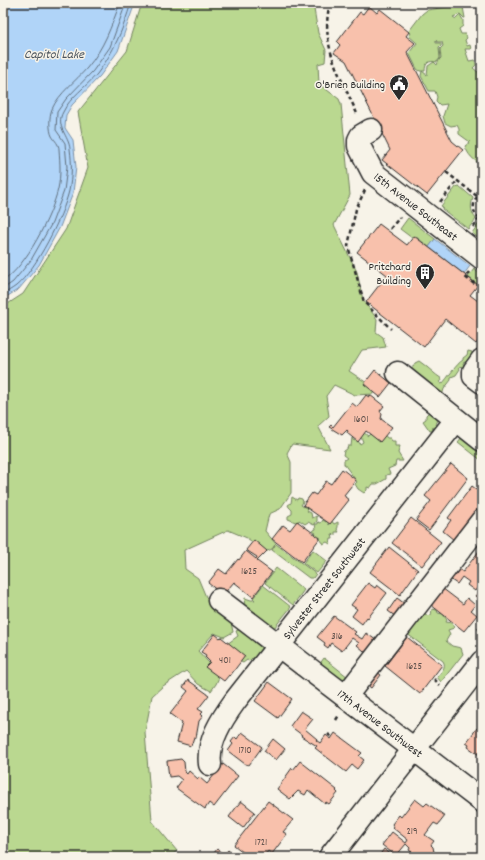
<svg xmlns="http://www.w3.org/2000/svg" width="485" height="860" viewBox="0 0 485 860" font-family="Dekko,sans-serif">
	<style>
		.green { fill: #bad890; stroke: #72825e }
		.water { fill: #b0d4f8; stroke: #7b90a6 }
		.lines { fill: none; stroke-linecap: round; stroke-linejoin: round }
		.shore { stroke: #606f7d; stroke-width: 1 }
		.building { fill: #f8c1ac; stroke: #2b2b2b }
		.minor-casing { stroke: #2b2b2b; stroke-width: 25 }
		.path { stroke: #2b2b2b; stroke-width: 2.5; stroke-dasharray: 4 3; stroke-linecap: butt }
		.minor { stroke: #f7f3e8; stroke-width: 22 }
		.labels { text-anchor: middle; stroke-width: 3; stroke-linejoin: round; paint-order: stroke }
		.number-label { font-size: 10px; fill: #5e504b }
		.poi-label { font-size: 12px; fill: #2b2b2b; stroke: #f7f3e8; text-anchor: end }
		.street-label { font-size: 12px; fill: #2b2b2b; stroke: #f7f3e8 }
		.water-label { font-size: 13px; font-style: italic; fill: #4c555e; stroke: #f7f3e8 }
	</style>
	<rect width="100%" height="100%" fill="#f7f3e8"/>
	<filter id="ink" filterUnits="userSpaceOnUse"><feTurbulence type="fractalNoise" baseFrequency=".025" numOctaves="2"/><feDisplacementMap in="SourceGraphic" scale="8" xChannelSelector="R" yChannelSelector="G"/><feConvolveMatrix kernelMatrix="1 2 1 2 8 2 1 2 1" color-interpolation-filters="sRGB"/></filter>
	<g filter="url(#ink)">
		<path class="green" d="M 142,3 L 313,3 L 318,33 L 326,50 L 325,62 L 318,64 L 319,84 L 339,99 L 341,104 L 350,195 L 334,225 L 357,272 L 363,300 L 377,319 L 376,332 L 383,337 L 386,347 L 362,350 L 349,371 L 373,387 L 373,394 L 355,395 L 334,385 L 326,396 L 329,416 L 318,426 L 330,449 L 292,444 L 287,453 L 291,462 L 291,493 L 280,509 L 269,514 L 265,531 L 276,544 L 316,574 L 313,578 L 309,578 L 272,550 L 275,545 L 272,549 L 265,552 L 247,538 L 228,530 L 184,550 L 185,569 L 198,578 L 206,597 L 230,617 L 233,632 L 224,637 L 214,633 L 198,651 L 220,675 L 216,684 L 211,691 L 198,684 L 186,671 L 163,686 L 152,696 L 145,732 L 152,821 L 177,851 L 169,857 L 3,857 L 3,307 L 23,294 L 66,229 L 88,168 L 78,112 L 127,51 Z
			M 461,5 L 463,7 L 465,18 L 464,18 L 460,14 L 453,17 L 456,19 L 460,15 L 463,20 L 463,26 L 459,29 L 461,34 L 465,34 L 467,38 L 465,40 L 467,46 L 470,45 L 471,49 L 465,49 L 469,61 L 475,60 L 476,65 L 473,68 L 478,72 L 482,88 L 481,164 C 473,160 468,155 465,146 L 470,142 L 459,134 L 459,129 L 457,125 L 451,126 L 445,123 L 443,116 L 447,104 L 440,105 L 436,101 L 437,97 L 435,91 L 429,91 L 421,76 L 422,71 L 427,75 L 428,66 L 434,62 L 437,65 L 439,60 L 441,58 L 440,49 L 443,46 L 442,42 L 437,42 L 436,40 L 436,43 L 441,43 L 441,46 L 439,48 L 440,58 L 437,62 C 429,60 425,63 425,71 L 420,71 L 417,69 L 409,53 L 417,43 L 409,36 L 411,33 L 409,31 L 422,14 L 427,10 Z
			M 459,186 L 473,198 C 470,207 471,212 476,219 L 468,229 L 442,209 L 443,207 L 441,206 L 456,187 Z
			M 408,218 L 435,239 L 429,247 L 415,236 L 412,238 L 400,229 Z
			M 480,222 L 482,224 L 482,241 L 472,233 Z
			M 474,269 L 482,276 L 482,288 L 468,277 Z
			M 468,351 L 472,352 L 472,356 L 469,358 L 469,360 L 463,363 L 464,366 L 459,367 L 460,369 L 456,375 L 451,377 L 451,380 L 444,389 L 441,399 L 411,370 L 415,363 L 419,361 C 428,367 434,374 442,379 L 440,383 L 442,384 C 447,379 457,363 463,360 L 463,358 L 467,355 Z
			M 429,412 L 438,420 L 436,424 L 437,426 L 438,426 L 435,432 L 433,427 L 432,431 L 430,431 L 423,421 L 426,419 L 426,415 Z
			M 363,432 L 368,436 L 372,432 L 383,433 L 387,438 L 390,438 L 392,441 L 395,441 L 395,446 L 400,446 L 398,453 L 403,461 L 396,461 L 395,466 L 388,469 L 390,474 L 386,475 L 386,479 L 377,484 L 373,484 L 370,488 L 367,487 L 367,490 L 364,493 L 358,489 L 355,484 L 357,482 L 344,464 L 344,460 L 347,458 L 343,455 L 344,451 L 347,449 L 348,446 L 351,446 L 352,438 L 354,441 L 357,439 L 360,444 L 363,442 L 360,434 Z
			M 462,437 L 482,452 L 482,461 L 458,442 Z
			M 292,497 L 297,500 L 298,498 L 302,499 L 303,502 L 301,505 L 304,507 L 305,505 L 311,506 L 307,511 L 311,513 L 312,518 L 317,516 L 317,521 L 314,525 L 308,522 L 305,524 L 299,520 L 298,523 L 288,519 L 288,516 L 292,514 L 292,510 L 289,507 L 288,505 L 291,503 Z
			M 323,520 L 326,522 L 327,520 L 329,525 L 331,520 L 334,524 L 338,522 L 338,527 L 337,529 L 339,532 L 335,532 L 335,535 L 332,534 L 333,539 L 331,539 L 330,544 L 327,542 L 323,544 L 323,542 L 321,542 L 320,537 L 316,538 L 317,536 L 312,536 L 316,533 L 312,531 L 316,529 L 315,524 L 318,524 L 318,522 L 321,523 Z
			M 313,550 L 327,561 L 317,573 L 303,563 Z
			M 276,568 L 304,590 L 293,605 L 265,583 Z
			M 263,585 L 291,607 L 274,628 L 271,628 L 246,608 L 244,605 L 245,598 L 251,600 L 255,600 L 253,598 Z
			M 432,609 L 437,610 L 438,613 L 443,614 L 447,620 L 446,622 L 452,623 L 454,628 L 448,630 L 450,634 L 446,641 L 452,646 L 461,648 L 463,654 L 441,682 L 437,677 C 441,672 447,667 443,661 L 402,630 L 424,613 L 428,616 L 431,615 Z
			M 240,629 L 273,635 L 255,661 L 252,658 L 249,661 L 247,660 L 243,663 L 239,661 L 227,644 L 238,636 L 236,631 Z
			M 324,658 L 353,681 L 349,686 L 319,665 Z"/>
		<path class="water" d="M 3,3 L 135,3 L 118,51 L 100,76 L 72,105 L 66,115 L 65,128 L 73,140 L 76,167 L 73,193 L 60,227 L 39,265 L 19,289 L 3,299 Z
			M 435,239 L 470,266 L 464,274 L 429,247 Z"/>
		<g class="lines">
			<path class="shore" d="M 3,281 C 26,267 52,215 58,189 C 61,175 60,163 59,149 C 59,144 55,141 52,136 C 49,130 49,116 52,109 C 59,93 76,81 87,68 C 104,48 111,27 120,3
				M 3,289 L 13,282 L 31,260 L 52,223 L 64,191 L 67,167 L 65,143 L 56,130 L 57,112 L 66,99 L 93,71 L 110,47 L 126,3
				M 3,294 C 7,292 12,289 16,286 C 36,270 63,216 69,191 C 72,177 72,163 70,149 C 69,136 55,126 63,112 C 70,97 86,87 97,74 C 114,52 123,29 131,3"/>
		</g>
		<path class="building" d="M 369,6 L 377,13 L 380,9 L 409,32 L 406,36 L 415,43 L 407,52 L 452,141 L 463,150 L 427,195 L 382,160 L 390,150 L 346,61 L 334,53 L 340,45 L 337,42 L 360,12 L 363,14 Z
			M 379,224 L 407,245 L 414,236 L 478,285 L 470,295 L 482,304 L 482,336 L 476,344 L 445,319 L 424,347 L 366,302 L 387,275 L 357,252 Z
			M 375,370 L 391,383 L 380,397 L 364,384 Z
			M 366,395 L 369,397 L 370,395 L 384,406 L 380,411 L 382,414 L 381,419 L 392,427 L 380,442 L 366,431 L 358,442 L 347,433 L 348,431 L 347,430 L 342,435 L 329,427 L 331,425 L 333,427 L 352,403 L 357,407 Z
			M 451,464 L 468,478 L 429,530 L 416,520 L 431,501 L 425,496 Z
			M 342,469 L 356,480 L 344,495 L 345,496 L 345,497 L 349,500 L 330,524 L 303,505 L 312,493 L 316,495 L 326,481 L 331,484 Z
			M 472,486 L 481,493 L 482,491 L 482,518 L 454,540 L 443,531 L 451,520 L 448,518 Z
			M 411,518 L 441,542 L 422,566 L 392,543 Z
			M 297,521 L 320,538 L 302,562 L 272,539 L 283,525 L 290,530 Z
			M 254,540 L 267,551 L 257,561 L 272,572 L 253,597 L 234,582 L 223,595 L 208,583 L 219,569 L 226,574 L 238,559 L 239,560 L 246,551 L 256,559 L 257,557 L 246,550 Z
			M 389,547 L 418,570 L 400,595 L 370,572 Z
			M 479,551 L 482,553 L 481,601 L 475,596 L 480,590 L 477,588 L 475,591 L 467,585 L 469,582 L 462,577 L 457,584 L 445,576 L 453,565 L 463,572 Z
			M 368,583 L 375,588 L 377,585 L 387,593 L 368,618 L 367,617 L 362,624 L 352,616 L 357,609 L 351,605 Z
			M 438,585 L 463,604 L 467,598 L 475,605 L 471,610 L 477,615 L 464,631 L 426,601 Z
			M 397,598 L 409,607 L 399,619 L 388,611 Z
			M 334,616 L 356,632 L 354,634 L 362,639 L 366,633 L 380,643 L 370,656 L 357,645 L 359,643 L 352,638 L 342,651 L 331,643 L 328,648 L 324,645 L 325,643 L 317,637 Z
			M 215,634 L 220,638 L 221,637 L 245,656 L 230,676 L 229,675 L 224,681 L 205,667 L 210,662 L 205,657 L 206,655 L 201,652 Z
			M 407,637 L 442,665 L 420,694 L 385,666 Z
			M 372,668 L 381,675 L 371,688 L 362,681 Z
			M 188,680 L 209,695 L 198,709 L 203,712 L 201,714 L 203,716 L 199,721 L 196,738 L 194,737 L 191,746 L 177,742 L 182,723 L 170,714 L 188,691 L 183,687 Z
			M 269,682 L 292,699 L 278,718 L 255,701 Z
			M 301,711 L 313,719 L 305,729 L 317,739 L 316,740 L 320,743 L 326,735 L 331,739 L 335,733 L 362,753 L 359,756 L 364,760 L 357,769 L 352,765 L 346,772 L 315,748 L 317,746 L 301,736 L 302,735 L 290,726 Z
			M 477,728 L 481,731 L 482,730 L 482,757 L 468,747 L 469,745 L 466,743 Z
			M 242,732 L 262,747 L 249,765 L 245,764 L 228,751 L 233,744 L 231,742 L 235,737 L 237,739 Z
			M 273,739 L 285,749 L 276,760 L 264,751 Z
			M 181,759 L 184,762 L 185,772 L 187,774 L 189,771 L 198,779 L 199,777 L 207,784 L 223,764 L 238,776 L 214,807 L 209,803 L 205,809 L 176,788 L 182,780 L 177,776 L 169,777 L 167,761 Z
			M 300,761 L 337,790 L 336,791 L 338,793 L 329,804 L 326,802 L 325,804 L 308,790 L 305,795 L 298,791 L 290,799 L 277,789 L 292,768 L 293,770 Z
			M 415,799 L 424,806 L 427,803 L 445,816 L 438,825 L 434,823 L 425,835 L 434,841 L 431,845 L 433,847 L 434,852 L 430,856 L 418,857 L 409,850 L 410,848 L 406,844 L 396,856 L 382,845 L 392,832 L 406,843 L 408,840 L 393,828 L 394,827 L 392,824 L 399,815 L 401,817 Z
			M 241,801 L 255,812 L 243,828 L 229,817 Z
			M 268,801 L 293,820 L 283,832 L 287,834 L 272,854 L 268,851 L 264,857 L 249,857 L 234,845 Z
			M 217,849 L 224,855 L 228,850 L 236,857 L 211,857 Z
			M 384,849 L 394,857 L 378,857 Z"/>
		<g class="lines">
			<g class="minor-casing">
				<g id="minor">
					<path id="s1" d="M 371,130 L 361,136 L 359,140 L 359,146 L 373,173 L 482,258"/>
					<path d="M 482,360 L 474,371 L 474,376 L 482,382"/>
					<path d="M 398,373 L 482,440"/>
					<path id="s2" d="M 219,600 L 482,801"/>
					<path d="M 346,696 L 482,521"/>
					<path id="s3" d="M 210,764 C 207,742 222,719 235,701 L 456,420"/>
					<path d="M 330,857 L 482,662"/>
				</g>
			</g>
			<path class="path" d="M 330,3 C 319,46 342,78 358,116
				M 446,172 L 482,200
				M 365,190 L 356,209 L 348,246 L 364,302 L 391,329
				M 482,192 C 472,199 470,214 482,220
				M 440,202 L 457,181
				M 473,227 L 482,215
				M 390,229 L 400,217
				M 469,272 L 465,277 L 482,290
				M 478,628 L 482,631
				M 434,679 L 440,685
				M 336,720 L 339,715
				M 328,734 L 332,737"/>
			<use href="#minor" class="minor"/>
		</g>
	</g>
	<defs>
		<g id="civic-pin" transform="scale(1)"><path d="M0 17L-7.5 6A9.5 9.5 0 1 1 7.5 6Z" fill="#2b2b2b" stroke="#f7f3e8"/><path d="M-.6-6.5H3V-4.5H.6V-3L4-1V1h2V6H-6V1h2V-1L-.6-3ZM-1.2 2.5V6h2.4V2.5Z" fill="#fff"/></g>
		<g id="building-pin" transform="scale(1)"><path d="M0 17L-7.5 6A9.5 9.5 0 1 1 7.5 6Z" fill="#2b2b2b" stroke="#f7f3e8"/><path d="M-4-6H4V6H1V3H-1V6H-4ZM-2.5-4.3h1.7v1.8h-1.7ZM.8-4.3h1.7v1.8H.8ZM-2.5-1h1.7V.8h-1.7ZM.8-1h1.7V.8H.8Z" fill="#fff"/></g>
	</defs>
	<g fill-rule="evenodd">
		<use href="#civic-pin" x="399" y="84"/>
		<use href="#building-pin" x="425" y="273"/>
	</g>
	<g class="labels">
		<g class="number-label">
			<text x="361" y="422">1601</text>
			<text x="249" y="574">1625</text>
			<text x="337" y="639">316</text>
			<text x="225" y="663">401</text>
			<text x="414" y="669">1625</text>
			<text x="245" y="753">1710</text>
			<text x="412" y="834">219</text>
			<text x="261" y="845">1721</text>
		</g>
		<g class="poi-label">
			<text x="385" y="88">O'Brien Building</text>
			<text x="411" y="270">Pritchard<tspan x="411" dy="14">Building</tspan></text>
		</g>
		<g class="street-label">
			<text dy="4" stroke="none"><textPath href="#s1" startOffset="107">15th Avenue Southeast</textPath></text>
			<text dy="4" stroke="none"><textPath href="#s3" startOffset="213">Sylvester Street Southwest</textPath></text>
			<text dy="4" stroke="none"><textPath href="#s2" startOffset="203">17th Avenue Southwest</textPath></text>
		</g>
		<g class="water-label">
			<text x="54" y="58">Capitol Lake</text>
		</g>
	</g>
	<rect width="485" height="860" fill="none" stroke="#f7f3e8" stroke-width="16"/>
	<rect x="8" y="8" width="469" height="844" fill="none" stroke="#2b2b2b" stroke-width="1.5" filter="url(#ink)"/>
</svg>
